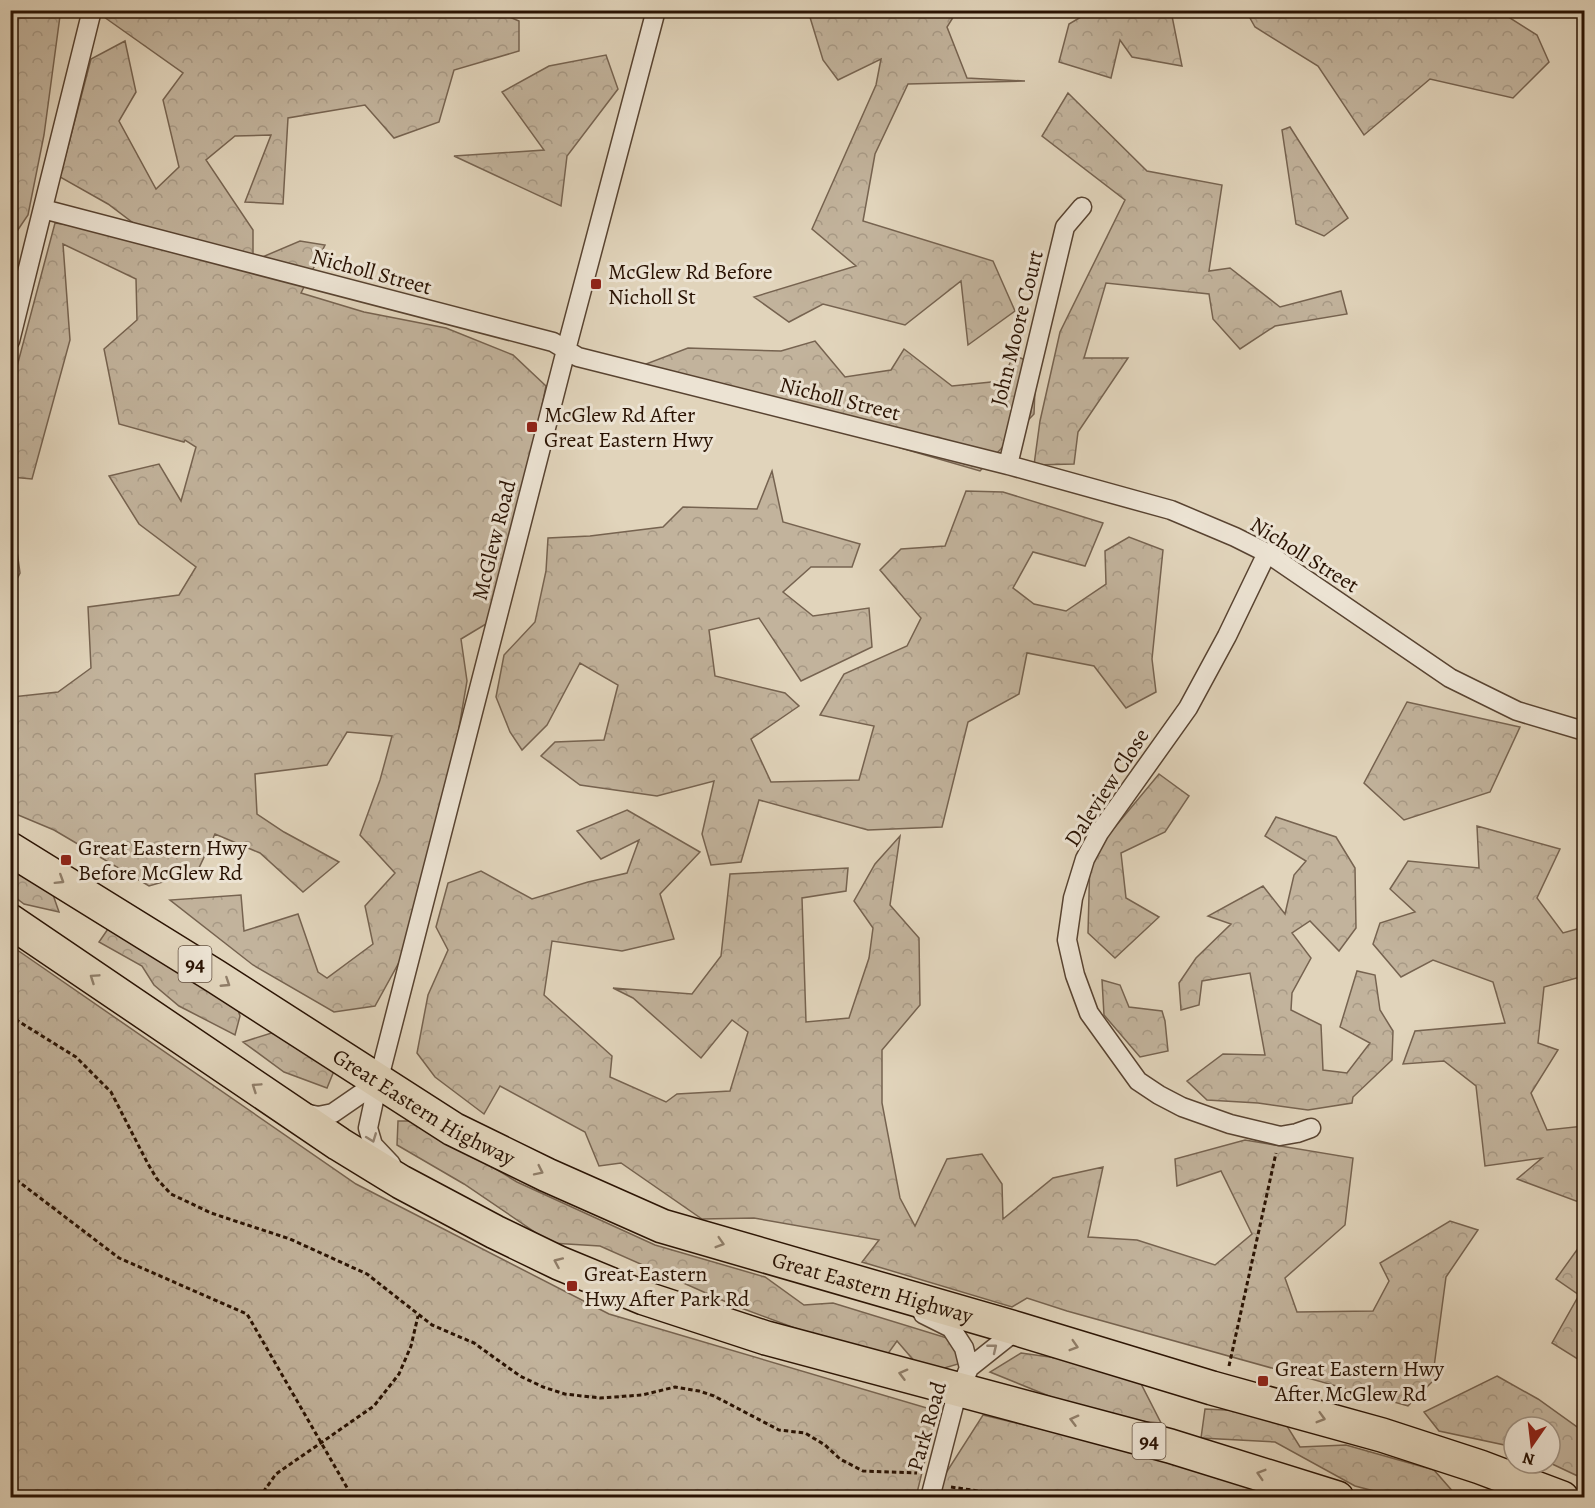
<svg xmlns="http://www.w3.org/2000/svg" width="1595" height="1508" viewBox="0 0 1595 1508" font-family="Alegreya,serif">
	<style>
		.forest { fill: url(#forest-crowns); stroke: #766350; stroke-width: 1.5 }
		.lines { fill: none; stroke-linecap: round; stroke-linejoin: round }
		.street-casing { stroke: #584331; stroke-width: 21 }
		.highway-casing { stroke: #2a1303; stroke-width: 36 }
		.path { stroke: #2a1303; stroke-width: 3; stroke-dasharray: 4.5 3; stroke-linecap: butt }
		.street { stroke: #ece3d3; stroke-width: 18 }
		.highway { stroke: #e1d4bb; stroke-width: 33 }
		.oneway { stroke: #8f7d68 }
		.oneway2 { stroke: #958575 }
		.poi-dot { fill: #8f2418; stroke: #ece3d3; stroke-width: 2 }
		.labels { text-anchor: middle; stroke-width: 6; stroke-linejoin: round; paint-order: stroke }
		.shield { fill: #ece3d3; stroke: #645141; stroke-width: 1.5 }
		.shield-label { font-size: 21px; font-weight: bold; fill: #2a1303 }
		.street-label { font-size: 22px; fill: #2a1303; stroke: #ece3d3 }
		.poi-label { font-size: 22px; fill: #2a1303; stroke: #ece3d3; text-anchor: start }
	</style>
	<defs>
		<pattern id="forest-crowns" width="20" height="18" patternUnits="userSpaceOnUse" patternTransform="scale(1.5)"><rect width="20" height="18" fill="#c2b39c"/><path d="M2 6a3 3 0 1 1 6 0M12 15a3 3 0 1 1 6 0" fill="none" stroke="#a79985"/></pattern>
	</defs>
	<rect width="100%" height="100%" fill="#e1d4bb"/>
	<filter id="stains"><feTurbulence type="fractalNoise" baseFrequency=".00333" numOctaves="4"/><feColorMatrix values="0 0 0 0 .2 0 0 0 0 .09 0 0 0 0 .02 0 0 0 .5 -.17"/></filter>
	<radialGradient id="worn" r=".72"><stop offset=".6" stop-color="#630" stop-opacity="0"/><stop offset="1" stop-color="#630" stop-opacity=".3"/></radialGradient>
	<path class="forest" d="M 11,10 L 64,11 L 60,16 L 44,135 L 28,215 L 11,240 Z
		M 493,10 L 519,21 L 519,51 L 454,70 L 439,122 L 394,138 L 365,105 L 288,118 L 283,204 L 245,202 L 271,135 L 235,136 L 206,160 L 253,230 L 253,261 L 300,241 L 325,245 L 301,293 L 364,312 L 446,328 L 513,355 L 546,386 L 531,461 L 491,621 L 461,639 L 467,681 L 447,798 L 408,946 L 375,1006 L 334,1012 L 253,965 L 170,900 L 241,895 L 244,931 L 298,914 L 318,972 L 327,978 L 373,944 L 365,906 L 395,873 L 360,835 L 380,780 L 392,736 L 347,732 L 327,765 L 255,774 L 257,814 L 284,832 L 339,862 L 303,892 L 260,853 L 215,834 L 197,872 L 149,886 L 54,830 L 11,812 L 10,695 L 12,697 L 58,692 L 91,668 L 88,607 L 179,595 L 196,567 L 139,524 L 109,476 L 159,464 L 181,501 L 196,447 L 185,440 L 184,442 L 119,424 L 104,349 L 137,320 L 136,279 L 63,244 L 70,340 L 32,479 L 11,477 L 11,389 L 55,223 L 119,232 L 165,247 L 108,204 L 60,177 L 91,59 L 125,41 L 136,92 L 119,121 L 156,189 L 179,167 L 163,100 L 183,73 L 104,17 L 105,11 Z
		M 811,11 L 957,11 L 947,27 L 967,78 L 1025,81 L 908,84 L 875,154 L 863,221 L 993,261 L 1015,311 L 968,345 L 961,281 L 905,325 L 823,304 L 789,322 L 754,297 L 856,266 L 812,229 L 876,85 L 881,59 L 838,80 L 823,60 L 809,14 Z
		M 1091,11 L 1171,11 L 1182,66 L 1132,57 L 1120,40 L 1111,78 L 1059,62 L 1069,24 Z
		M 1246,11 L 1499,11 L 1537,35 L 1549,62 L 1513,98 L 1430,79 L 1364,135 L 1318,66 L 1255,27 Z
		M 606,55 L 618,89 L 567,156 L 561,206 L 454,156 L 544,150 L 502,92 L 549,66 Z
		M 1068,93 L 1147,171 L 1222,185 L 1209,271 L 1230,268 L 1280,307 L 1341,291 L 1347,314 L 1275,326 L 1240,349 L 1213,319 L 1209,294 L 1106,283 L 1084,358 L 1128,358 L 1078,432 L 1074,464 L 1034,465 L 1040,421 L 1060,332 L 1125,200 L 1042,136 Z
		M 1290,127 L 1348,218 L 1324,236 L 1296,224 L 1282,130 Z
		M 815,341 L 845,377 L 891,370 L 904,349 L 952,386 L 1001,381 L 1014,355 L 1036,365 L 1034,414 L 980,471 L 901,448 L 814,417 L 625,372 L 688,348 L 781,351 Z
		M 772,471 L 783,522 L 860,544 L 852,567 L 811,567 L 783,592 L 813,616 L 869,608 L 872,647 L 801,681 L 759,618 L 709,630 L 715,676 L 785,693 L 799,706 L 751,739 L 771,782 L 859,780 L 874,726 L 820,715 L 844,674 L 907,646 L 921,618 L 880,570 L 901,549 L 945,546 L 966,491 L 1003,492 L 1103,523 L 1085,566 L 1033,552 L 1013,588 L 1034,604 L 1066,611 L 1106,584 L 1105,551 L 1129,537 L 1163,550 L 1152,659 L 1156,692 L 1126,708 L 1094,666 L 1027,653 L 1019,694 L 968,722 L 942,827 L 868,830 L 759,800 L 741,862 L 711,865 L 702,834 L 714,781 L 657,796 L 580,785 L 541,756 L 555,742 L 604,740 L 618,685 L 580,663 L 547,725 L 522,750 L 510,732 L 496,697 L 504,655 L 535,622 L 546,571 L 548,538 L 590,536 L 663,527 L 683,507 L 757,509 Z
		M 13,522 L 20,573 L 11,591 L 10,524 Z
		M 1407,702 L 1520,727 L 1490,792 L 1404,820 L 1364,783 Z
		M 1159,774 L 1189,796 L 1165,832 L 1121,853 L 1126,898 L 1159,917 L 1115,958 L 1088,933 L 1090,857 Z
		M 627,810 L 700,852 L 660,894 L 674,939 L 622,951 L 552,941 L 544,995 L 612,1056 L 610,1077 L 666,1102 L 677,1094 L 730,1091 L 748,1032 L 732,1020 L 701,1058 L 633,998 L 613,988 L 692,994 L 721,956 L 730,874 L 848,868 L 846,891 L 802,898 L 806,1022 L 849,1018 L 869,958 L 873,928 L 854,901 L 875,864 L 900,836 L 890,905 L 919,938 L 920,1005 L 882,1050 L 882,1103 L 900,1198 L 915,1226 L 947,1159 L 982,1154 L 1002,1184 L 1003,1219 L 1053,1178 L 1103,1167 L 1088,1237 L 1137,1240 L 1215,1265 L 1252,1234 L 1221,1171 L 1177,1186 L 1175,1159 L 1245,1140 L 1353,1158 L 1345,1225 L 1285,1278 L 1297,1312 L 1373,1311 L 1389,1281 L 1380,1263 L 1450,1221 L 1478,1230 L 1446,1277 L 1432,1382 L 1408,1406 L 1067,1311 L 1027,1298 L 1012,1307 L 862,1262 L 879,1240 L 754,1218 L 702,1219 L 621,1163 L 599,1166 L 585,1132 L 500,1086 L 484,1114 L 435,1077 L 417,1053 L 428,995 L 448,950 L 436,927 L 448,883 L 481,871 L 532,899 L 588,882 L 627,873 L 639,840 L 601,859 L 577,831 Z
		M 1276,817 L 1336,837 L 1355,868 L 1356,928 L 1339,951 L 1310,921 L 1292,933 L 1311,958 L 1292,993 L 1291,1010 L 1321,1025 L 1323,1070 L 1347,1073 L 1370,1043 L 1340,1027 L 1357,971 L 1375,975 L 1380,1010 L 1393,1031 L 1392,1060 L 1353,1097 L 1352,1103 L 1308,1110 L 1258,1103 L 1207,1100 L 1187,1081 L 1223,1054 L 1265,1055 L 1250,973 L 1202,981 L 1199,1005 L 1181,1010 L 1179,983 L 1196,958 L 1231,924 L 1208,916 L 1263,886 L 1285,914 L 1294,875 L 1306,861 L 1265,836 Z
		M 1477,826 L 1560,849 L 1537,898 L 1563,933 L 1584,927 L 1584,976 L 1544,987 L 1538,1043 L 1558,1050 L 1531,1093 L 1547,1130 L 1584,1126 L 1584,1204 L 1517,1179 L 1542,1158 L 1485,1166 L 1476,1086 L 1444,1061 L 1403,1064 L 1415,1031 L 1505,1023 L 1493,982 L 1433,960 L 1401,977 L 1373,944 L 1380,923 L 1415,912 L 1390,889 L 1408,861 L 1479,868 Z
		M 11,849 L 51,889 L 59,912 L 24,904 L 11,894 Z
		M 112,923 L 235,1001 L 240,1016 L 235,1035 L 179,1006 L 154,985 L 142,966 L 99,942 Z
		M 10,945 L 356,1184 L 609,1314 L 937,1411 L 916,1497 L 11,1497 Z
		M 1102,980 L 1120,985 L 1129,1007 L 1162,1011 L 1165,1021 L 1168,1051 L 1140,1057 L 1104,1015 Z
		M 281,1030 L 338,1061 L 327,1088 L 284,1072 L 243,1042 Z
		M 398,1121 L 417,1121 L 517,1182 L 655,1245 L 765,1277 L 804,1305 L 833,1303 L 960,1342 L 958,1364 L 941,1369 L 916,1363 L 897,1341 L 887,1355 L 811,1334 L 733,1305 L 600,1246 L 551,1243 L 464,1184 L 397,1145 Z
		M 1584,1240 L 1584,1363 L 1552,1343 L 1579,1295 L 1556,1279 Z
		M 1021,1353 L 1064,1359 L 1136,1374 L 1161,1423 L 1115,1419 L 1081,1409 L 990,1372 Z
		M 1497,1376 L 1538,1399 L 1584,1432 L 1584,1479 L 1550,1463 L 1550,1427 L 1514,1427 L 1514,1447 L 1439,1431 L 1424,1412 Z
		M 1205,1409 L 1246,1411 L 1287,1426 L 1300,1447 L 1346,1445 L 1434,1470 L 1455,1494 L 1504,1494 L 1514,1497 L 1397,1497 L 1355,1486 L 1275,1442 L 1201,1438 Z
		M 983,1415 L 1258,1481 L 1295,1498 L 930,1498 Z"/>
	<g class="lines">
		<g class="street-casing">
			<path id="street" d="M 43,209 L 553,342 L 578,357 L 1008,465 L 1171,510 L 1235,537 L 1267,553 L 1450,678 L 1517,711 L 1584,731
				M 10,341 L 92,10
				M 1008,465 L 1065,227 L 1082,207
				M 1267,553 L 1227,636 L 1188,708 L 1099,833 L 1085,859 L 1073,898 L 1067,940 L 1075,975 L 1089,1013 L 1138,1081 L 1159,1095 L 1182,1107 L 1230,1124 L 1280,1136 L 1297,1133 L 1311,1128
				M 300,1112 L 318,1116 L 333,1113 L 378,1082
				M 391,1164 L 373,1145 L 368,1128 L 378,1082 L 566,350 L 656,10
				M 923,1314 L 951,1328 L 964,1348 L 969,1368
				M 930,1498 L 954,1405 L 969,1368 L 1018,1329"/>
		</g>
		<g class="highway-casing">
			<g id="highway">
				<path id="s1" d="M 10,849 L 215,976 L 453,1129 L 547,1175 L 662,1226 L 1018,1329 L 1212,1388 L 1382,1435 L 1480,1467 L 1562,1498"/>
				<path d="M 10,921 L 339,1144 L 401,1182 L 495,1232 L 559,1263 L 644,1298 L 766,1338 L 1170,1446 L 1337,1498"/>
			</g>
		</g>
		<path class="path" d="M 10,1014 L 18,1021 L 76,1057 L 111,1092 L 148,1164 L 157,1179 L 171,1194 L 211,1213 L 290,1239 L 367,1274 L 432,1325 L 474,1343 L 520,1376 L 543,1387 L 565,1394 L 600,1398 L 642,1395 L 675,1387 L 699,1391 L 714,1396 L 779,1430 L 805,1433 L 825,1445 L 840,1459 L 863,1471 L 917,1473
			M 10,1175 L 119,1258 L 247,1314 L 353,1498
			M 1229,1366 L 1276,1153
			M 951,1487 L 1026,1498
			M 259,1498 L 276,1474 L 374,1406 L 399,1374 L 411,1346 L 418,1316"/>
		<use href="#street" class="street"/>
		<use href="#highway" class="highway"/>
	</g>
	<defs><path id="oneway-chevron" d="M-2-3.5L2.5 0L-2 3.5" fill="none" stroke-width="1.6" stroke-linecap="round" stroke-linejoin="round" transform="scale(1.5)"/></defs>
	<g class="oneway">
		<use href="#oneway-chevron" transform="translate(60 880) rotate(32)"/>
		<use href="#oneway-chevron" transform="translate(94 978) rotate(-146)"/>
		<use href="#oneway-chevron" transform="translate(226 983) rotate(33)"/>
		<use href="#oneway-chevron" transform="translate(256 1087) rotate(-146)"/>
		<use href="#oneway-chevron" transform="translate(539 1171) rotate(26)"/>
		<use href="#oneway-chevron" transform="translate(720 1243) rotate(17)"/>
		<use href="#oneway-chevron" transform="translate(558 1262) rotate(-156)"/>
		<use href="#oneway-chevron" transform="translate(1074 1346) rotate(17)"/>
		<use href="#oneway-chevron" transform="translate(903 1374) rotate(-165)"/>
		<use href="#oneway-chevron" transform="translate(1321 1418) rotate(16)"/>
		<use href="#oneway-chevron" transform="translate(1074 1420) rotate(-165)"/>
		<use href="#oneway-chevron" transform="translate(1261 1474) rotate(-163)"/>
	</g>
	<g class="oneway2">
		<use href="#oneway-chevron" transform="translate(372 1138) rotate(69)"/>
		<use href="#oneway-chevron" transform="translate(993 1348) rotate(-39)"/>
	</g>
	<g class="poi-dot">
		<rect x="590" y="278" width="12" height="12" rx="3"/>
		<rect x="526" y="421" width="12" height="12" rx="3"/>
		<rect x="60" y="854" width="12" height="12" rx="3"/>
		<rect x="566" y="1280" width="12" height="12" rx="3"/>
		<rect x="1257" y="1375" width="12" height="12" rx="3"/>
	</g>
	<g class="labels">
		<g class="shield">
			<rect x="178.5" y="946" width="33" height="36" rx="4.5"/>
			<rect x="1132.5" y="1423" width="33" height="36" rx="4.5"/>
		</g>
		<g class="shield-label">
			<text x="195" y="971">94</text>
			<text x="1149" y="1448">94</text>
		</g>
		<g class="street-label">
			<text transform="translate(372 271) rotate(15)" y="8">Nicholl Street</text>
			<text transform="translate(1016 328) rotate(-76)" y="8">John Moore Court</text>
			<text transform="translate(840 398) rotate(14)" y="8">Nicholl Street</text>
			<text transform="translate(493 540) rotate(-76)" y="8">McGlew Road</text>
			<text transform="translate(1305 554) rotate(32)" y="8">Nicholl Street</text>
			<text transform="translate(1106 787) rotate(-57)" y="8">Daleview Close</text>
			<text dy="8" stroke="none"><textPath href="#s1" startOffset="488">Great Eastern Highway</textPath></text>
			<text dy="8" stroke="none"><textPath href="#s1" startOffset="974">Great Eastern Highway</textPath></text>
			<text transform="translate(926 1426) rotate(-74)" y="8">Park Road</text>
		</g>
		<g class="poi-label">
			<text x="608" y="279">McGlew Rd Before<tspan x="608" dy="25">Nicholl St</tspan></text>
			<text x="544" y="422">McGlew Rd After<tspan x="544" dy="25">Great Eastern Hwy</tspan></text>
			<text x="78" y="855">Great Eastern Hwy<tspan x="78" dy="25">Before McGlew Rd</tspan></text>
			<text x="584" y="1281">Great Eastern<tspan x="584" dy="25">Hwy After Park Rd</tspan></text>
			<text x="1275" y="1376">Great Eastern Hwy<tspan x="1275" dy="25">After McGlew Rd</tspan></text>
		</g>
	</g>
	<rect width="1595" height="1508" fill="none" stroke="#e1d4bb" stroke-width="36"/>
	<rect x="12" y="12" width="1571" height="1484" fill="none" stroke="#2a1303" stroke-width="3"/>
	<rect x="18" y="18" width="1559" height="1472" fill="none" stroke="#2a1303" stroke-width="1.5"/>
	<g transform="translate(1532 1445) rotate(194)"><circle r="28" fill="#ece3d3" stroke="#9e9080" stroke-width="1.5"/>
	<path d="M0-4.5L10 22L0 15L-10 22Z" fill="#8f2418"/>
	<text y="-9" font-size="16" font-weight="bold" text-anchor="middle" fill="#2a1303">N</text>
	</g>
	<rect width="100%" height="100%" filter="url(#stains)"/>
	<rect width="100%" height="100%" fill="url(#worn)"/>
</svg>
